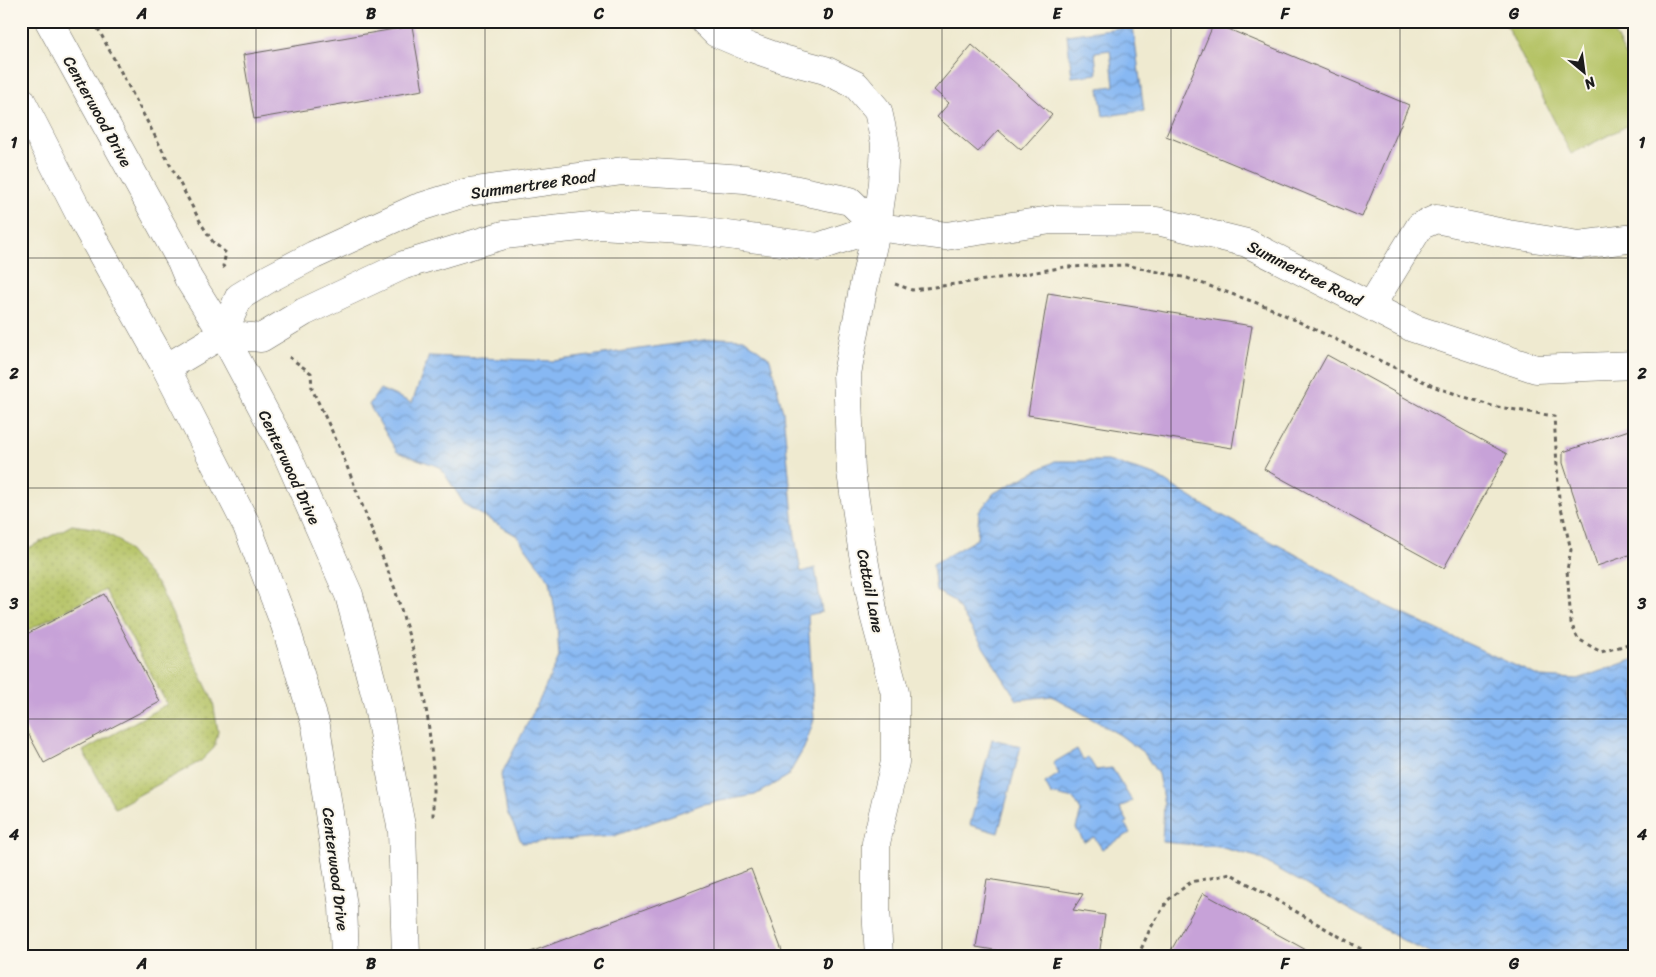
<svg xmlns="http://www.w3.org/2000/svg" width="1656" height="977" viewBox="0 0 1656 977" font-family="Sriracha,sans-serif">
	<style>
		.grass { fill: url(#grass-dots); stroke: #686f40 }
		.pitch { fill: #b4c264; stroke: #686f40 }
		.water { fill: url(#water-waves); stroke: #526a88 }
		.building { fill: #c7a2d8 }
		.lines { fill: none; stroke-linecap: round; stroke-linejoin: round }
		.minor-casing { stroke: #66645b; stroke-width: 29 }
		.path { stroke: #66645b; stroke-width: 3; stroke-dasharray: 4 4; stroke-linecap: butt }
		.minor { stroke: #fff; stroke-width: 28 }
		.grid { fill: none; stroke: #1c1c1c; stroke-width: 1; stroke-opacity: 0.55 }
		.labels { text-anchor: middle; stroke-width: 4; stroke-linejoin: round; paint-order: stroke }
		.street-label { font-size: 16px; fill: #1c1c1c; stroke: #fbf7ec }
		.neatline { fill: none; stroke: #1c1c1c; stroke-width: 2 }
		.grid-label { font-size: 16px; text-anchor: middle; font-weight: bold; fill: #1c1c1c }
	</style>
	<defs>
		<pattern id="grass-dots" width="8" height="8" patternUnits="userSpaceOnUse" patternTransform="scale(1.25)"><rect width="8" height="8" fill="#b4c264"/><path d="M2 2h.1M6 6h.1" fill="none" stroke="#9aa656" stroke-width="1.8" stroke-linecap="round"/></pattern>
		<pattern id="water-waves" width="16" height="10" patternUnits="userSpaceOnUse" patternTransform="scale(1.25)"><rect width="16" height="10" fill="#87b8f3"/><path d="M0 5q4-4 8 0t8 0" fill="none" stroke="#6e95c4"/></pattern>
	</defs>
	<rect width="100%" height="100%" fill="#fbf7ec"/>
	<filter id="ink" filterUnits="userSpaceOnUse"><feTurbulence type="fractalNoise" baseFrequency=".02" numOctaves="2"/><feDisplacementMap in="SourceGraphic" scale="10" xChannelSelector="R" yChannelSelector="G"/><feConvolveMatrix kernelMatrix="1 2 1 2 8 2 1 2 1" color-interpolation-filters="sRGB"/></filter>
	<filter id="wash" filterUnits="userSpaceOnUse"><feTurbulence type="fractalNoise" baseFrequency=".0096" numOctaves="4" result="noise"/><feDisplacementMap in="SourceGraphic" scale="20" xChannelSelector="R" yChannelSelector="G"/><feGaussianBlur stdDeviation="1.12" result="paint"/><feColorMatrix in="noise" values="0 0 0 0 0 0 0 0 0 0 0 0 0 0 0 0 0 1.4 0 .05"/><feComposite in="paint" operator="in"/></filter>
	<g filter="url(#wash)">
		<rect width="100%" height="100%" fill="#efead0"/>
		<path class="grass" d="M 72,525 L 99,529 L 120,541 L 159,586 L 213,701 L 218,732 L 214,748 L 201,761 L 115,808 L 83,751 L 167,704 L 105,590 L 21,634 L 21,552 Z"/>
		<path class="pitch" d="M 1504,21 L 1608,21 L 1635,74 L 1635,122 L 1571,154 Z"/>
		<path class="water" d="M 1133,26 L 1144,111 L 1103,116 L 1099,88 L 1114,86 L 1110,50 L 1095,52 L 1097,74 L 1072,77 L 1067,35 Z
			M 718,338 L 744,339 L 770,359 L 783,412 L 795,537 L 801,572 L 815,568 L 822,612 L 808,615 L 814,720 L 804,748 L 788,776 L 755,795 L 703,804 L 614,836 L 522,843 L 507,812 L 501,775 L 539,701 L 559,657 L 557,624 L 550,581 L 517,536 L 465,505 L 440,467 L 397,452 L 369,405 L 380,389 L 412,403 L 429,356 L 554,361 Z
			M 1055,461 L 1108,461 L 1155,475 L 1203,505 L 1319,567 L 1375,601 L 1540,677 L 1578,679 L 1635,659 L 1635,956 L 1435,956 L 1406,942 L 1257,857 L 1219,847 L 1162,842 L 1164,804 L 1158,774 L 1144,753 L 1120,735 L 1052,696 L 1017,700 L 954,601 L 936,591 L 933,564 L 977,539 L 979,512 L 994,493 Z
			M 992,739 L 1021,746 L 998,833 L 970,825 Z
			M 1077,749 L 1083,760 L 1088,757 L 1096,770 L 1112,768 L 1132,801 L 1120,808 L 1128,822 L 1125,824 L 1130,833 L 1102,849 L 1094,837 L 1084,842 L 1076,828 L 1081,811 L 1074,799 L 1051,794 L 1045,783 L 1059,774 L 1053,763 Z"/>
		<g id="blocks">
			<path class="building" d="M 1214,23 L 1409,105 L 1362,217 L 1166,136 Z
				M 412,26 L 423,90 L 254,119 L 243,55 Z
				M 972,45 L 1052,115 L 1021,150 L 998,130 L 978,152 L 937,117 L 949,103 L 934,90 Z
				M 1048,293 L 1252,326 L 1232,448 L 1028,415 Z
				M 1327,355 L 1507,454 L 1444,568 L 1264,469 Z
				M 1635,428 L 1635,553 L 1597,566 L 1563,463 L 1563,452 Z
				M 104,594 L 160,702 L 44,763 L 21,720 L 21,637 Z
				M 751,869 L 784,956 L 528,956 L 528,953 Z
				M 987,879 L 1083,894 L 1073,910 L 1105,915 L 1099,956 L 1030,956 L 976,947 Z
				M 1203,893 L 1317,956 L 1168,956 Z"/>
		</g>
	</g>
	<g filter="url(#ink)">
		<use href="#blocks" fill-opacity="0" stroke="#66645b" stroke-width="1"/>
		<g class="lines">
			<g class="minor-casing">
				<path id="minor" d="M 49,21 L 181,261 L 188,278 L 223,334 L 285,450 L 349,595 L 377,701 L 402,831 L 406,956
					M 704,21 L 716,33 L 749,47 L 783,59 L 825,70 L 856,85 L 878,111 L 885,143 L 883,183 L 877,227 L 863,289 L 847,374 L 851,472 L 862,548 L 874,615 L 895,693 L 895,762 L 876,843 L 876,909 L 879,956
					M 21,100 L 81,217 L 166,368 L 247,526 L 285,625 L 316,726 L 343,906 L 345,956
					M 1371,306 L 1420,226 L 1436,219 L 1508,234 L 1579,245 L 1635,238
					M 223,334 L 261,338 L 304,312 L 404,265 L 504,235 L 600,225 L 698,231 L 818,247 L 877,227 L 946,236 L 1051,220 L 1157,221 L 1247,243 L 1413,328 L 1536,369 L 1635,365
					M 166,368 L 223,334 L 239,297 L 270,278 L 314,255 L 417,208 L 468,192 L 623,171 L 745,179 L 850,201 L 877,227"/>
			</g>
			<path class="path" d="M 94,21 L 202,225 L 213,242 L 226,253 L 223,266 L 225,269
				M 895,284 L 912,290 L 1007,277 L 1065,267 L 1126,265 L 1187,278 L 1268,307 L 1435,387 L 1492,406 L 1554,416 L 1559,499 L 1571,550 L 1567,570 L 1571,623 L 1578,639 L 1601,652 L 1623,646 L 1635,641
				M 289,357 L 311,373 L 312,389 L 339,446 L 395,589 L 419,670 L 428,720 L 433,768 L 433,818
				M 1138,956 L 1150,929 L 1168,900 L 1191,882 L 1231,874 L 1373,956"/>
			<use href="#minor" class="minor"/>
		</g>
	</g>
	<path class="grid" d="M 256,21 L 256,956M 485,21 L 485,956M 714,21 L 714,956M 942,21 L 942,956M 1171,21 L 1171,956M 1400,21 L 1400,956M 21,258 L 1635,258M 21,488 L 1635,488M 21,719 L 1635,719"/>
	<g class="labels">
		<g class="street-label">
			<text transform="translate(98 111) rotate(61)" y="6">Centerwood Drive</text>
			<text transform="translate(533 184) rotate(-8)" y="6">Summertree Road</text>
			<text transform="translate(1305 273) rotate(27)" y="6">Summertree Road</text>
			<text transform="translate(290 467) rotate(65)" y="6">Centerwood Drive</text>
			<text transform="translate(871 591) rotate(79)" y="6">Cattail Lane</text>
			<text transform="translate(336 869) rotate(83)" y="6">Centerwood Drive</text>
		</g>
	</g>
	<rect width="1656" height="977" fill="none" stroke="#fbf7ec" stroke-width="55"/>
	<g transform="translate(1584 72) rotate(151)" stroke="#fbf7ec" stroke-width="4" paint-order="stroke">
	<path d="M0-4L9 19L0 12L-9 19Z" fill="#1c1c1c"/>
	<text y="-8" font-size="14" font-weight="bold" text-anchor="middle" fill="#1c1c1c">N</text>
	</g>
	<rect x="28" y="28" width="1600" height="922" class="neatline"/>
	<g class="grid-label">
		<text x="142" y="19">A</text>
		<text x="371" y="19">B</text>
		<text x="599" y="19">C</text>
		<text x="828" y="19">D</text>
		<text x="1057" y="19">E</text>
		<text x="1285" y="19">F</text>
		<text x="1514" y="19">G</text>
		<text x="14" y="148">1</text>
		<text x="1642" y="148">1</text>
		<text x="14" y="379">2</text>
		<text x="1642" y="379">2</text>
		<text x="14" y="609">3</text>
		<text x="1642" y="609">3</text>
		<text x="14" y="840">4</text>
		<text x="1642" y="840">4</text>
		<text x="142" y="969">A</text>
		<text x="371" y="969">B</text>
		<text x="599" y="969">C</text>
		<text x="828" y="969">D</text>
		<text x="1057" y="969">E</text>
		<text x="1285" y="969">F</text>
		<text x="1514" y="969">G</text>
	</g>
</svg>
